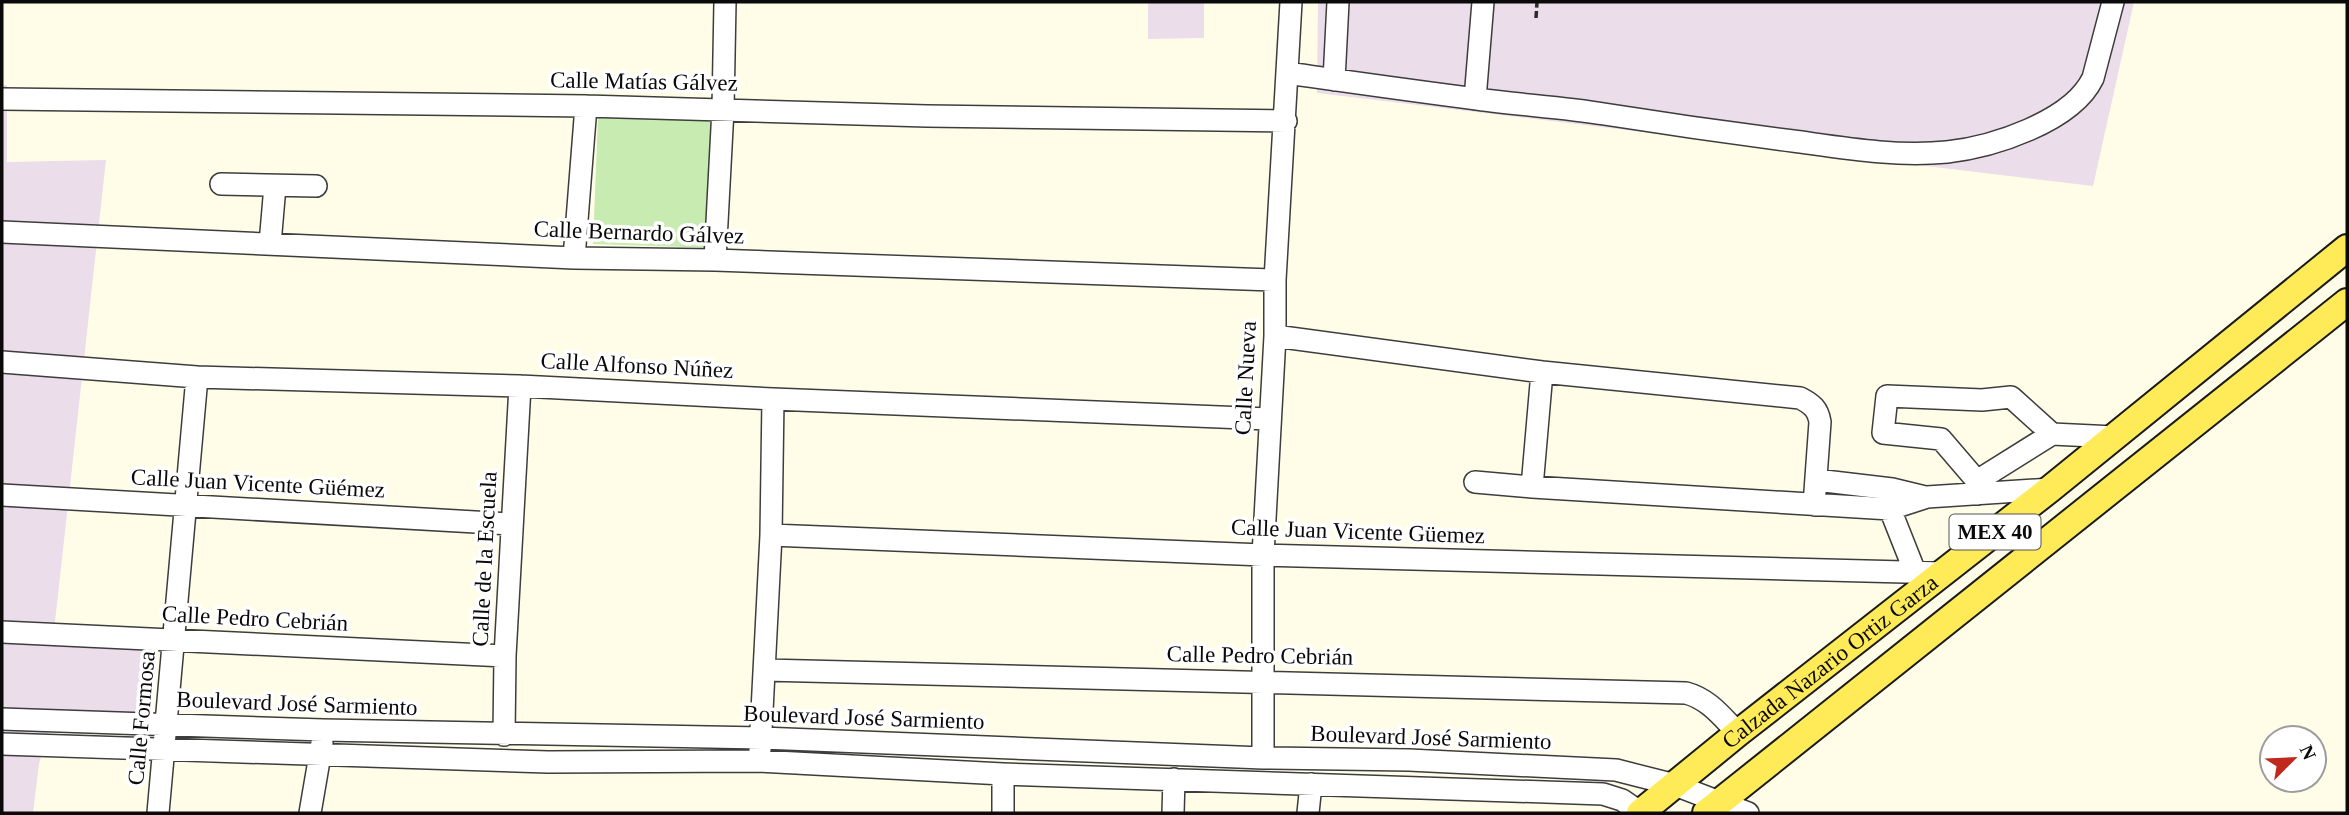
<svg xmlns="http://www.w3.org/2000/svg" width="2349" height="815" viewBox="0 0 2349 815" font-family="Georgia,serif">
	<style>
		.industrial { fill: #ebddea }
		.green { fill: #c7ebb0 }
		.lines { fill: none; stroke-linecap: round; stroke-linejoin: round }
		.minor-casing { stroke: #3d3d3d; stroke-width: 24 }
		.major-casing { stroke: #1b1b1b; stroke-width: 30 }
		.path { stroke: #2c2c2c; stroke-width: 3.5; stroke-dasharray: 7 3.5; stroke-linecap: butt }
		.minor { stroke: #fff; stroke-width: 21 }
		.major { stroke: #ffeb58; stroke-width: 26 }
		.labels { text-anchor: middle; stroke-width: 7; stroke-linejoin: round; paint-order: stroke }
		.shield { fill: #fff; stroke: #545454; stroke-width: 2 }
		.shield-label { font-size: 21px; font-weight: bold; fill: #0a0a0a }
		.street-label { font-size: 23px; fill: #0a0a0a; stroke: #fff }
	</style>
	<rect width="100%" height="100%" fill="#fffde8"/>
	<path class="industrial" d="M 1148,2 L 1204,2 L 1204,38 L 1148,39 Z
		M 1318,2 L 2134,2 L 2093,186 L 1317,93 Z
		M 2,85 L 7,85 L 7,162 L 106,160 L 55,622 L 57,644 L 156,648 L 150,725 L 51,720 L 39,764 L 33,813 L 2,813 Z"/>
	<path class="green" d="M 598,117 L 719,119 L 714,248 L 593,244 Z"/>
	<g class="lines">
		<g class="minor-casing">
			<path id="minor" d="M 1287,73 C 1351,82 1414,91 1477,99 C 1519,105 1562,107 1604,114 C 1667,124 1730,133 1793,141 C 1844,148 1895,157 1947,152 C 1992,147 2072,122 2093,78 L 2113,2
				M 1334,80 L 1338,2
				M 2,99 L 586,106 L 927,116 L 1286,121
				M 1475,99 L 1483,2
				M 221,184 L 316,186
				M 2,232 L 574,258 L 715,260 L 1275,280
				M 270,244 L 275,186
				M 574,258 L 586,106
				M 715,260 L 723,109 L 725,2
				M 1275,336 L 1542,372 L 1800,398 C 1812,404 1818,409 1820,422 L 1814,505
				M 2,362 L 197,377 L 520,386 L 773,399 L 1269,419
				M 1816,480 L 1892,489 L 1925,497
				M 1977,481 L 2052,434
				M 1475,482 L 1532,487 L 1890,509 L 1927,497 L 2050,489
				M 1532,487 L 1542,372
				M 1978,494 L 1977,481 L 1941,439 L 1883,433 L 1887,396 L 1982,400 L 2011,397 L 2052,434 L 2114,437
				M 2,495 L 511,524
				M 1891,495 L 1890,509 L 1915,572
				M 771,535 L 1263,555 L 1943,573
				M 2,632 L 505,656
				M 765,670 L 1686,693 C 1709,699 1722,717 1738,733
				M 2,719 L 323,730 L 762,738 L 1263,758 L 1409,760 L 1616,770 L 1675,785 L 1748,813
				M 504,735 L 505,656 L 520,386
				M 2,744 L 548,762 L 758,761 L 1003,774 L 1603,794 L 1622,800 L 1641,813
				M 760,750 L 771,535 L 773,399
				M 1263,758 L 1263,555 L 1275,336 L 1275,280 L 1291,2
				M 158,813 L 197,377
				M 310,813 L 322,743
				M 1003,813 L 1003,774
				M 1173,813 L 1174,779
				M 1308,813 L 1311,784"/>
		</g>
		<g class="major-casing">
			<g id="major">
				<path id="s1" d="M 1640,813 L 1738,733 L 2050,489 L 2347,248"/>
				<path d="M 1706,813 L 2347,302"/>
			</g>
		</g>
		<path class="path" d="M 1536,18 L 1537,2"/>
		<use href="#minor" class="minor"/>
		<use href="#major" class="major"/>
	</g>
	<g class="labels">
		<rect class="shield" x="1949.5" y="514.5" width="91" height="35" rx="5"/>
		<g class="shield-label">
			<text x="1995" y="539">MEX 40</text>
		</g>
		<g class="street-label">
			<text transform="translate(644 81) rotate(1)" y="8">Calle Matías Gálvez</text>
			<text transform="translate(639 232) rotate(2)" y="8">Calle Bernardo Gálvez</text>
			<text transform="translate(637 365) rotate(3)" y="8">Calle Alfonso Núñez</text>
			<text transform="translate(1245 378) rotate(-87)" y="8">Calle Nueva</text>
			<text transform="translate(258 483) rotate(3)" y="8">Calle Juan Vicente Güémez</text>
			<text transform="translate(1358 531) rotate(2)" y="8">Calle Juan Vicente Güemez</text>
			<text transform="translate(484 559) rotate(-87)" y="8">Calle de la Escuela</text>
			<text transform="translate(255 618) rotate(3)" y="8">Calle Pedro Cebrián</text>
			<text transform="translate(1260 655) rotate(1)" y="8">Calle Pedro Cebrián</text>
			<text dy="8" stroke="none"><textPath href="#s1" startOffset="243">Calzada Nazario Ortiz Garza</textPath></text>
			<text transform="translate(297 703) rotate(2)" y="8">Boulevard José Sarmiento</text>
			<text transform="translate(864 717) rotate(2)" y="8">Boulevard José Sarmiento</text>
			<text transform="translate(141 718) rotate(-85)" y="8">Calle Formosa</text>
			<text transform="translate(1431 737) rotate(2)" y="8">Boulevard José Sarmiento</text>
		</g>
	</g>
	<rect width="2349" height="815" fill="none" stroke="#0a0a0a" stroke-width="7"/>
	<g transform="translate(2293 759) rotate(66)"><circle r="33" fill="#ffffff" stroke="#9d9d9d" stroke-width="2"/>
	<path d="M0-5L12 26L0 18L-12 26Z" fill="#c1291c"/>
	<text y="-10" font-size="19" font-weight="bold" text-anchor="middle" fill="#0a0a0a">N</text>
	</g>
</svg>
